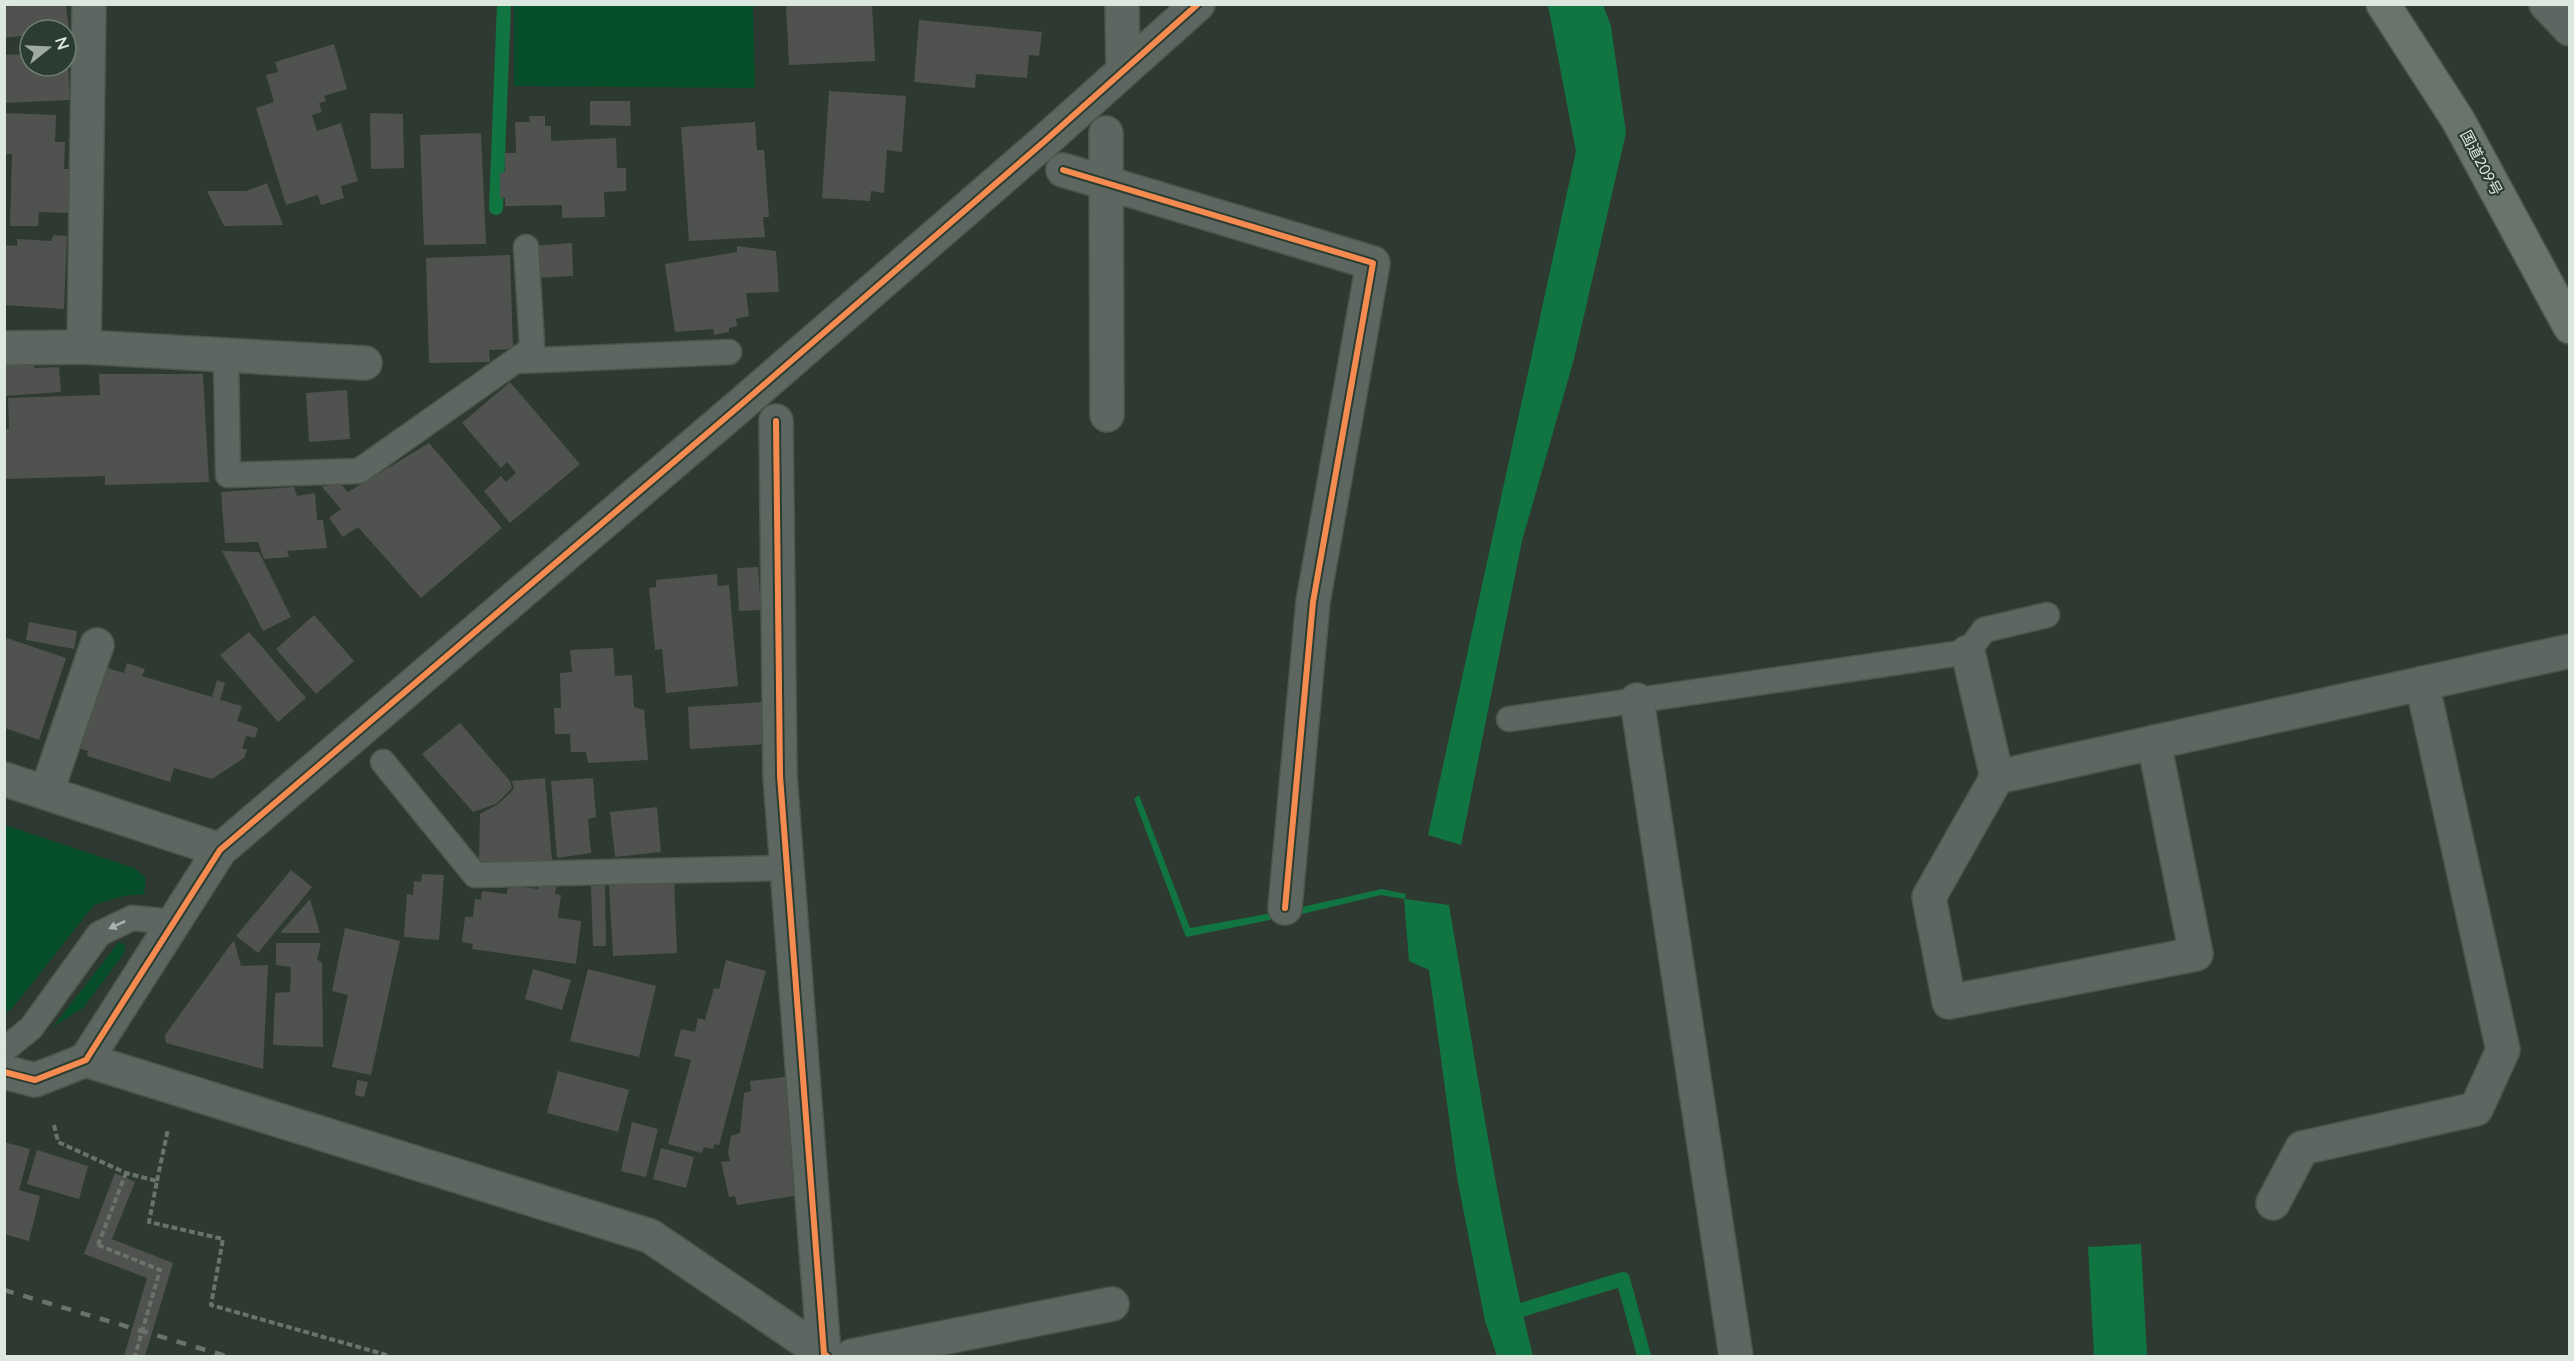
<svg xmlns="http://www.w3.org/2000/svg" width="2574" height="1361" viewBox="0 0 2574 1361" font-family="Lato,'Noto Sans JP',sans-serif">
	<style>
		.green { fill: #064e2a }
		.water { fill: #117542 }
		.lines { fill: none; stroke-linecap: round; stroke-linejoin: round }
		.stream { stroke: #117542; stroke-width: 14 }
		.building { fill: #505250 }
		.service-casing { stroke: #4b544d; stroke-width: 27 }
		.minor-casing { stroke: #4b544d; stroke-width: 36 }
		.tertiary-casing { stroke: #4b544d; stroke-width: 36 }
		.trunk-casing { stroke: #4b544d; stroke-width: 36 }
		.path { stroke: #6a726c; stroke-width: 4; stroke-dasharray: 6 3; stroke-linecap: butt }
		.service { stroke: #5e6661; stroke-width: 24 }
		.minor { stroke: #5e6661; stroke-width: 33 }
		.tertiary { stroke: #5e6661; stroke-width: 33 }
		.trunk { stroke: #68746c; stroke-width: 33 }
		.rail { stroke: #6a726d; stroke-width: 4.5; stroke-dasharray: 10 10; stroke-linecap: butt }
		.path-bridge { stroke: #6a726c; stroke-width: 4; stroke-dasharray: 6 3; stroke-linecap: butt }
		.cycleway-casing { stroke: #2a3d30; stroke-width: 10 }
		.cycleway { stroke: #f68b52; stroke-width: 6 }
		.oneway { fill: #aab3ad }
		.labels { text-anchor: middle; stroke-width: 4.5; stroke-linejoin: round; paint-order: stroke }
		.street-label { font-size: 15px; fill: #dce7df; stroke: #2a3d30 }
	</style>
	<rect width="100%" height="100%" fill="#2e3931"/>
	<path class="green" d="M 514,5 L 753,5 L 755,88 L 514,86 Z
		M 5,825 L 134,868 L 146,878 L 144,894 L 124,896 L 94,905 L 11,1010 L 5,1012 Z
		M 119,942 L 125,945 L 125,952 L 84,1007 L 52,1028 Z"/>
	<path class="water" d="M 1548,5 L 1603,5 L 1611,26 L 1626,133 L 1574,359 L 1522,541 L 1461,845 L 1428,835 L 1576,151 Z
		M 1139,795 L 1190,928 L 1272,913 L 1274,919 L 1186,937 L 1134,799 Z
		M 1382,889 L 1406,894 L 1405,899 L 1449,905 C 1475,1055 1496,1208 1533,1356 L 1497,1356 L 1485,1321 L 1457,1177 L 1429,970 L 1409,961 L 1404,899 L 1381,895 L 1302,914 L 1302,907 Z
		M 2141,1244 L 2147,1356 L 2094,1356 L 2088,1247 Z"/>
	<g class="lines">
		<path class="stream" d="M 496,208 L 504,4
			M 1521,1310 L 1623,1279 L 1644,1356"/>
	</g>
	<path class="building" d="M 28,4 L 66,4 L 69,31 L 30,30 L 30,35 L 4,38 L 4,7 Z
		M 786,4 L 872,4 L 875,61 L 789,65 Z
		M 919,20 L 1042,32 L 1039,56 L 1029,55 L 1027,78 L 976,74 L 975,88 L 914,82 Z
		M 334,44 L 347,89 L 324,96 L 326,101 L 319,103 L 322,112 L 312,115 L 317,131 L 341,123 L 358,181 L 341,186 L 344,198 L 321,205 L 318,195 L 286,205 L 256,108 L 274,102 L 266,75 L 278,72 L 275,62 Z
		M 30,54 L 30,66 L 68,66 L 70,100 L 4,103 L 4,55 Z
		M 829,91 L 906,96 L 902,152 L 887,150 L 884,193 L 871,191 L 870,201 L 822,198 Z
		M 590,101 L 630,101 L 631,126 L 590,125 Z
		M 4,113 L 56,115 L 55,142 L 65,142 L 64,169 L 73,169 L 71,213 L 39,212 L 38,226 L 10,226 L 12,154 L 4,154 Z
		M 370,113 L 403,114 L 404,168 L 371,169 Z
		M 529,116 L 545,116 L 545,126 L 551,126 L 551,141 L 616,138 L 617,168 L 626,168 L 626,191 L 604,192 L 605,217 L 562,218 L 562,205 L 505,206 L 505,198 L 500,198 L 500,173 L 505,172 L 505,153 L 516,153 L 515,122 L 530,122 Z
		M 755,122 L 757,150 L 764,150 L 769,217 L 763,217 L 765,237 L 689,241 L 681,127 Z
		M 481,133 L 486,244 L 424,245 L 420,135 Z
		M 267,183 L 283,225 L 224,226 L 207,191 L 246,191 Z
		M 54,235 L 67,236 L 64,309 L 4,305 L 4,245 L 17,246 L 17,239 L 51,241 Z
		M 572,243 L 573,276 L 535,278 L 533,246 Z
		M 737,246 L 776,251 L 779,292 L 746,293 L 749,316 L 736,319 L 737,326 L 729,328 L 729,332 L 714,335 L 713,329 L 675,332 L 665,264 L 737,252 Z
		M 510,255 L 513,349 L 489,350 L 490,362 L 429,363 L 426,258 Z
		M 34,362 L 34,368 L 59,367 L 61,392 L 4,396 L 4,364 Z
		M 99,374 L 203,374 L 209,482 L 105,485 L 105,476 L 5,479 L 4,429 L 9,429 L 8,398 L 100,395 Z
		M 510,382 L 580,464 L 510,523 L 484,491 L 501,476 L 506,482 L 516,473 L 507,462 L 501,468 L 462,423 Z
		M 347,390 L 350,439 L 309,442 L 306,393 Z
		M 429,443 L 502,528 L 421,598 L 358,527 L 343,537 L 329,518 L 341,509 L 322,487 L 339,482 L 348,492 Z
		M 294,487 L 297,496 L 315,493 L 317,520 L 323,520 L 327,548 L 287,551 L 289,557 L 264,559 L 258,542 L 225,543 L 221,492 Z
		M 222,551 L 259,552 L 291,617 L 263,631 Z
		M 758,567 L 761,610 L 739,611 L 737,568 Z
		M 717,574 L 718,586 L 729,585 L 738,686 L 666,693 L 662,649 L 655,650 L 649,588 L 656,587 L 656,580 Z
		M 314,615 L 354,661 L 316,694 L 276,649 Z
		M 29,622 L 77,631 L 74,649 L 26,640 Z
		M 249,632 L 306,698 L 278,722 L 220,655 Z
		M 7,638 L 66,658 L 39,740 L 5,728 L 5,646 Z
		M 613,648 L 615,676 L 632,675 L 634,707 L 644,710 L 648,760 L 588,763 L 586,752 L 571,752 L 570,734 L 555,734 L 554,708 L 561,708 L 560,673 L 572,672 L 570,650 Z
		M 127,663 L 145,669 L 142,676 L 212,697 L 217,680 L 225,683 L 220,700 L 242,706 L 237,721 L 258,728 L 255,738 L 246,736 L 242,748 L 247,750 L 244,758 L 212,779 L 174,768 L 170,782 L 87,756 L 88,751 L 79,748 L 104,667 L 124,673 Z
		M 763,702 L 766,744 L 690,749 L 688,707 Z
		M 460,723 L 510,781 L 512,788 L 496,804 L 473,812 L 422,754 Z
		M 545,778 L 552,860 L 479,863 L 480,814 L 498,804 L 514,789 L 512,781 Z
		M 593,778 L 596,817 L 588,819 L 591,853 L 557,858 L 551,781 Z
		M 657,807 L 661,852 L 615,857 L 610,812 Z
		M 291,870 L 312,887 L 258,953 L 236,936 Z
		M 422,874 L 444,875 L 439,940 L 404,937 L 407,894 L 413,895 L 414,881 L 421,882 Z
		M 674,880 L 677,953 L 613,956 L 609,883 Z
		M 508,885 L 538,889 L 539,885 L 556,887 L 555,894 L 561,895 L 558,918 L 581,921 L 576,964 L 472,949 L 473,944 L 462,942 L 465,917 L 473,917 L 475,899 L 481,900 L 482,891 L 507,894 Z
		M 605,885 L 606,946 L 593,946 L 591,886 Z
		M 310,899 L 320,933 L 280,933 Z
		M 345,928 L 400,941 L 371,1075 L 332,1067 L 348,995 L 332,991 Z
		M 234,940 L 241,966 L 268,965 L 263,1069 L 166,1043 L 165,1035 Z
		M 276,943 L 321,943 L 317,959 L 322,963 L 323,1047 L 273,1045 L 275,993 L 290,992 L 291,967 L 276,965 Z
		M 726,960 L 766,971 L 719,1145 L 714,1144 L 713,1149 L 704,1147 L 702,1153 L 668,1144 L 691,1060 L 674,1056 L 681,1029 L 695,1032 L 698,1018 L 705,1020 L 714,988 L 719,989 Z
		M 533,969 L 571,980 L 562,1010 L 525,999 Z
		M 588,969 L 656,986 L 639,1057 L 570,1041 Z
		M 558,1071 L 629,1090 L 618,1132 L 547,1113 Z
		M 785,1077 L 794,1196 L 737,1205 L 735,1196 L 729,1197 L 721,1162 L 730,1161 L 728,1152 L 731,1136 L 740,1133 L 744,1093 L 751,1091 L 750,1081 Z
		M 357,1080 L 368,1082 L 364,1097 L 355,1095 Z
		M 632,1122 L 658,1129 L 646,1177 L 621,1171 Z
		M 4,1142 L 30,1149 L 19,1190 L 40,1196 L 29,1241 L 4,1234 Z
		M 661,1148 L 694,1157 L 686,1188 L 653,1179 Z
		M 37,1150 L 88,1166 L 79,1199 L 27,1184 Z
		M 115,1173 L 135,1182 L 112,1239 L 173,1263 L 145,1356 L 124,1356 L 147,1278 L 84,1254 Z"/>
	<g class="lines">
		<g class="service-casing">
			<path id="service" d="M 526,247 L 533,360
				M 226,355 L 228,475 L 359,471 L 532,349
				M 516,361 L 729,352
				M 1509,719 L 1968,652 L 1984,630 L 2047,615
				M 383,762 L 475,875 L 787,868
				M 4,1050 L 31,1028 L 99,934 L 132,918 L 174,922"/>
		</g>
		<g class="minor-casing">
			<path id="minor" d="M 1122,4 L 1123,70
				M 2546,4 L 2570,29
				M 1106,133 L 1107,415
				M 1063,170 L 1373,263 L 1313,602 L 1285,908
				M 84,347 L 89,4
				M 4,348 L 84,347 L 365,363
				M 776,421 L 780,776 L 824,1354
				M 1968,652 L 1997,777 L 2570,651
				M 1637,700 L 1736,1356
				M 1997,777 L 1929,897 L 1949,1002 L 2196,954 L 2154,742
				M 47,791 L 97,645
				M 86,1060 L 650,1236 L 827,1356
				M 2273,1203 L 2302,1148 L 2476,1109 L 2503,1050 L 2422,683
				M 852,1356 L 1112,1304"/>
		</g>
		<g class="tertiary-casing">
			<path id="tertiary" d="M 4,779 L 220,850
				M 4,1072 L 35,1080 L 86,1060 L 220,850 L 744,402 L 1046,140 L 1198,4"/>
		</g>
		<g class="trunk-casing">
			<path id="trunk" d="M 2383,4 L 2458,120 L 2570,327"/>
		</g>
		<path class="path" d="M 54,1125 L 58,1142 L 126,1173 L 157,1181 L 149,1222 L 223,1239 L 211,1305 L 390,1356
			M 157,1181 L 168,1129
			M 98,1245 L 126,1173"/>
		<use href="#service" class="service"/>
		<use href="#minor" class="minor"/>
		<use href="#tertiary" class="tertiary"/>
		<use href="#trunk" class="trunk"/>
		<path class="rail" d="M 4,1290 L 226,1356"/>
		<path class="path-bridge" d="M 98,1245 L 160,1270 L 135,1356"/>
		<g class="cycleway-casing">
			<path id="cycleway" d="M 1063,170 L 1373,263 L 1313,602 L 1285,908
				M 776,421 L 780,776 L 824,1354 L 827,1356
				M 4,1072 L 35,1080 L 86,1060 L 220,850 L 744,402 L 1046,140 L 1198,4"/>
		</g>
		<use href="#cycleway" class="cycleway"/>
	</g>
	<defs><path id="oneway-solid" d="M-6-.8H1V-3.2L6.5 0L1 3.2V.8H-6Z" transform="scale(1.5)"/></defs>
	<use class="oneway" href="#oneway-solid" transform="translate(117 925) rotate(155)"/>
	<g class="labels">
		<g class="street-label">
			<text transform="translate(2481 163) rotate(62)" y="5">国道209号</text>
		</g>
	</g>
	<rect width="2574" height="1361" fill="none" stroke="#dce7df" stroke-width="12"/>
	<g transform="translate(48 48) rotate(72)"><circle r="28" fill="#2a3d30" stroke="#718176" stroke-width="1.5"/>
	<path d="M0-4.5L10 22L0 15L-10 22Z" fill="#9faaa2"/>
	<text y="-9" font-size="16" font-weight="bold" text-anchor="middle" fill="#dce7df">N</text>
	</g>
</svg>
